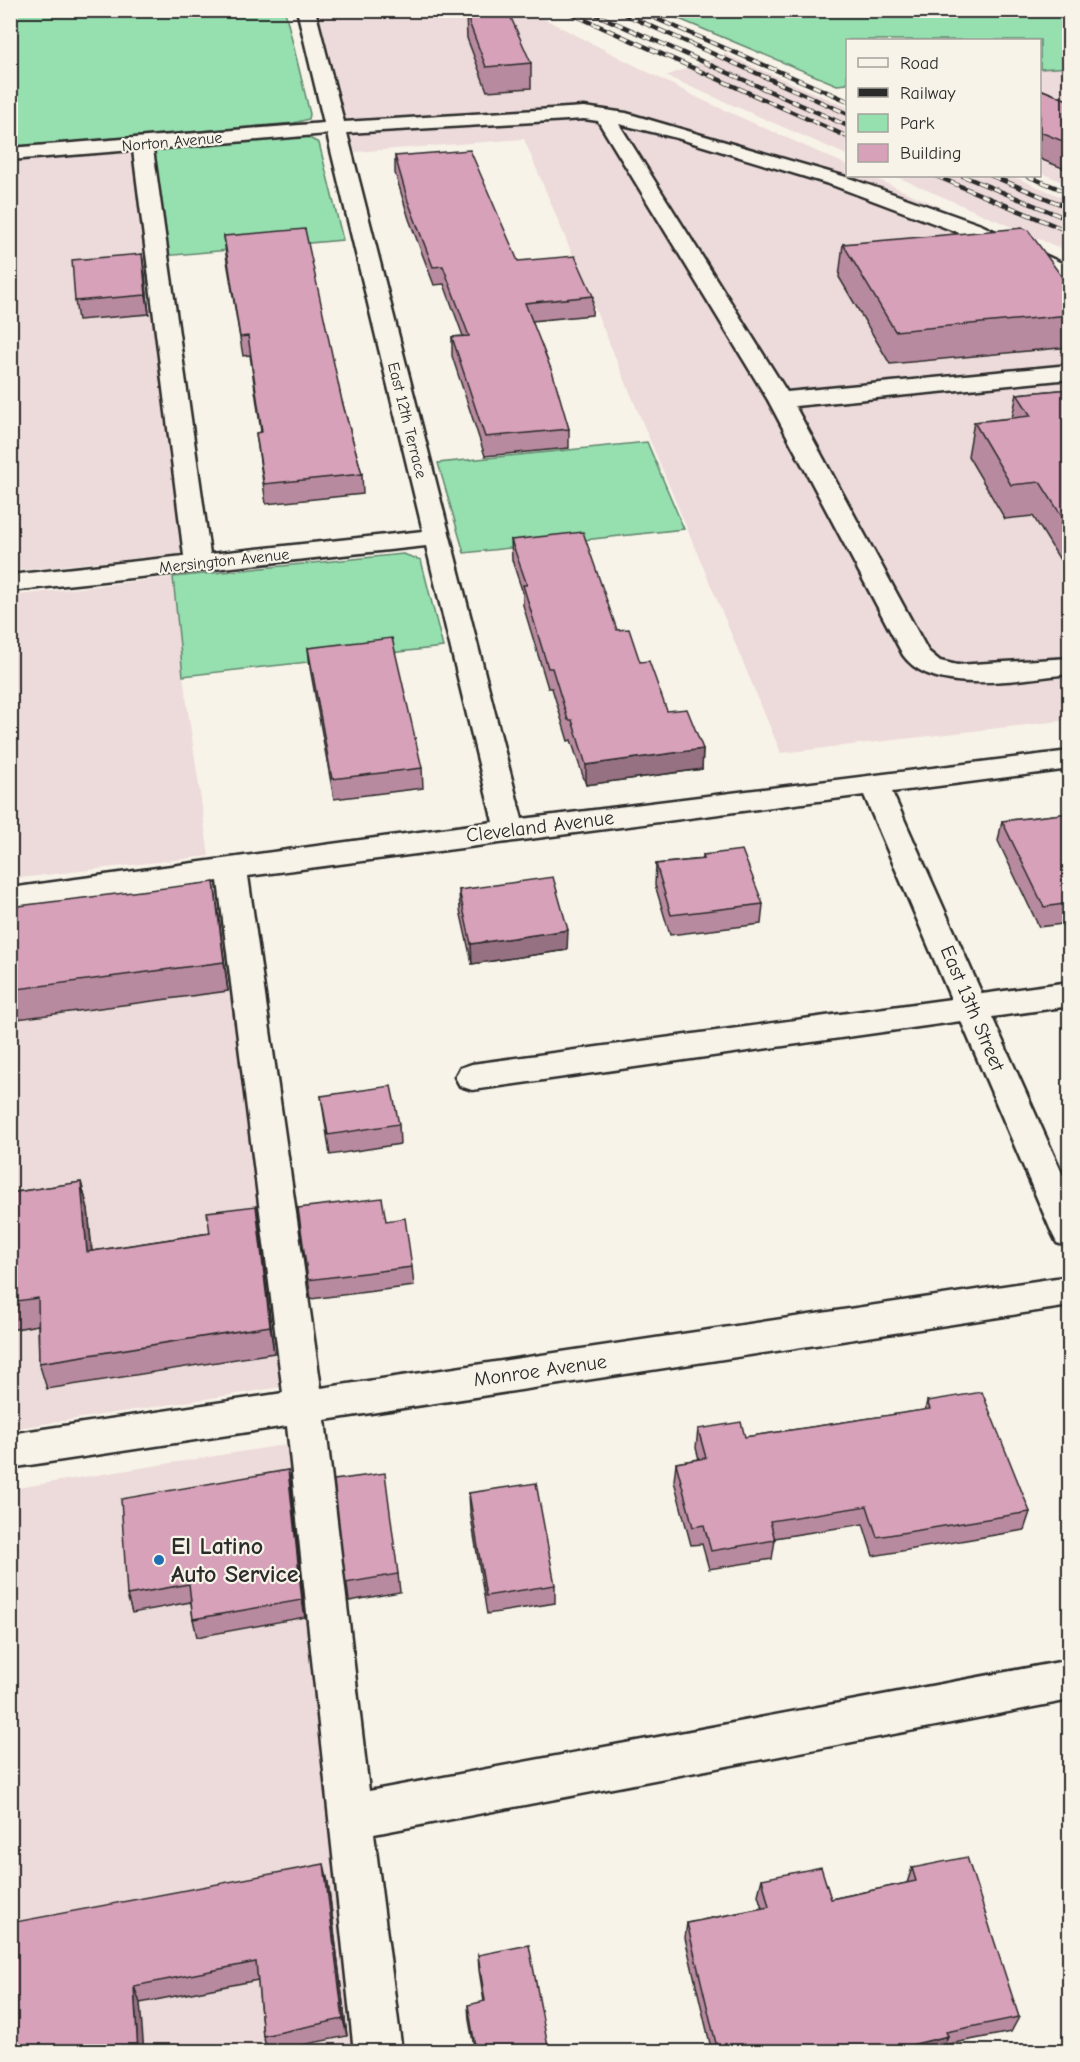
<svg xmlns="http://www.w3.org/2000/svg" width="1080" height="2062" viewBox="0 0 1080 2062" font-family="'Comic Neue',sans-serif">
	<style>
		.built { fill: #eddada }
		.green { fill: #96dfaf; stroke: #60856d; stroke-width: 1.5 }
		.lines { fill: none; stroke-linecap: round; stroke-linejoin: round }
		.minor-casing { stroke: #2b2b2b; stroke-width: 5 }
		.minor { fill: #f7f3e8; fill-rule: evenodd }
		.rail-casing { stroke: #2b2b2b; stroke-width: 4.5 }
		.rail { stroke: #f7f3e8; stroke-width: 3; stroke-dasharray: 8; stroke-linecap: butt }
		.wall { fill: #b88a9f; stroke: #2b2b2b; stroke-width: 1.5 }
		.shaded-wall { fill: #967182; stroke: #2b2b2b; stroke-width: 1.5 }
		.building { fill: #d6a1b9; stroke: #2b2b2b; stroke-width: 1.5 }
		.poi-dot { fill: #1f6fb2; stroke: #f7f3e8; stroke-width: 2 }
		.labels { text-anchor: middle; stroke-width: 4.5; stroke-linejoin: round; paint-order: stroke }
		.far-street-label { font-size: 16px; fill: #2b2b2b; stroke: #f7f3e8 }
		.street-label { font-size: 20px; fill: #2b2b2b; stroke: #f7f3e8 }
		.near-poi-label { font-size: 24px; font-weight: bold; fill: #2b2b2b; stroke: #f7f3e8; text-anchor: start }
	</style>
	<rect width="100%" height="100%" fill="#f7f3e8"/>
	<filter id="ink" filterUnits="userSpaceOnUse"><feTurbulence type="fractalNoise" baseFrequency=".0167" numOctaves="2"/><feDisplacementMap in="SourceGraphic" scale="12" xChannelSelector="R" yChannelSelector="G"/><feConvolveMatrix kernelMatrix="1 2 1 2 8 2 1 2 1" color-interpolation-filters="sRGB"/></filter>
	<g filter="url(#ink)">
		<path class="built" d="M 318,11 L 529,11 L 702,100 L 847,165 L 848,176 L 870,176 L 1069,264 L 1069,720 L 781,753 L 524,139 L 355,152 Z
			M 725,54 L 847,107 L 847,155 L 666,76 Z
			M 1069,67 L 1069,185 L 1040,172 L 1040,69 Z
			M 137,152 L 186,553 L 11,571 L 11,161 Z
			M 895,176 L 1012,176 L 1069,200 L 1069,252 Z
			M 173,577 L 183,676 L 209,856 L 11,879 L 10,596 Z
			M 224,892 L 288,1386 L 11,1429 L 11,919 Z
			M 296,1443 L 363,2051 L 11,2052 L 11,1489 Z"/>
		<path class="green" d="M 11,10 L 285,11 L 310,114 L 309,119 L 294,123 L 11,147 Z
			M 660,11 L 1069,11 L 1069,67 L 1040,69 L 1040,40 L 848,40 L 847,84 L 837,85 Z
			M 307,137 L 319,143 L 343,240 L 163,256 L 150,150 Z
			M 647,442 L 684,529 L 464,553 L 438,463 Z
			M 403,554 L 421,560 L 443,647 L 183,676 L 173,577 Z"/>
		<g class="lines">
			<g class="minor-casing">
				<path id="minor" d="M 297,10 L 315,10 L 344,122 L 584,107 L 626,113 L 846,177 L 981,225 L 1070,267 L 1070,281 L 965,235 L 832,185 L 677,138 L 619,124 L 787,392 L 1070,365 L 1070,379 L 795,406 L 928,651 L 940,661 L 957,665 L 1070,658 L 1070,674 C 1024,678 933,698 903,655 L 768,400 L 598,121 L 584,119 L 347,133 L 522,819 L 1070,751 L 1070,769 L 892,792 L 982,994 L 1070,982 L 1070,1006 L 992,1017 L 1070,1191 L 1070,1247 L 1057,1243 L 1052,1233 L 961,1021 L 472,1090 L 460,1086 L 455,1077 L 460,1068 L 472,1064 L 951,999 L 864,795 L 248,876 L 321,1388 L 1070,1276 L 1070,1306 L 325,1420 L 369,1791 L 1070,1660 L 1070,1700 L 374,1834 L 402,2052 L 354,2052 L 287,1426 L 10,1468 L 10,1434 L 283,1393 L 218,881 L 10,910 L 10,888 L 493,822 L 426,546 L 10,591 L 10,575 L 184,556 L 133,150 L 10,160 L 10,148 L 324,123 ZM 327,134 L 423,531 L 210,554 L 153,149 Z"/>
			</g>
			<use href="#minor" class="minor"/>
			<g class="rail-casing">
				<path id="rail" d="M 563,10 L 848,137
					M 586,10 L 848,126
					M 615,10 L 848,114
					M 636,10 L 848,101
					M 936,176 L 1070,232
					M 963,176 L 1070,220
					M 992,176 L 1070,208
					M 1027,176 L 1070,193"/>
			</g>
			<use href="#rail" class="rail"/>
		</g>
		<path class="wall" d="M 466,14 L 531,63 L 531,88 L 487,91 L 467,38 Z
			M 1040,89 L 1070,101 L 1070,171 L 1040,159 Z
			M 395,156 L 518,261 L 593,296 L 592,315 L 532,321 L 569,429 L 569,448 L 485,456 L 452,356 L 452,337 L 463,336 L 444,284 L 434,285 L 409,219 L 395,173 Z
			M 224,236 L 342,401 L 362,474 L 363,494 L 266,504 L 256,433 L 261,432 L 250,355 L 243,356 L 226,255 Z
			M 843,244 L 1070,288 L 1070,347 L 890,364 L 839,277 Z
			M 142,254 L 149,314 L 78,320 L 75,301 Z
			M 1070,389 L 1070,568 L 1065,568 L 1033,516 L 1005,519 L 968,456 L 974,422 L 1012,418 L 1017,394 Z
			M 511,540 L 617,630 L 640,662 L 667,711 L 703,749 L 702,769 L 586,785 L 571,740 L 568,741 L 552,688 L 548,688 L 523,605 L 523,593 L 512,560 Z
			M 308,648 L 422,768 L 423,788 L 334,799 L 310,668 Z
			M 1070,813 L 1070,923 L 1039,927 L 998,841 L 1002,821 Z
			M 703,855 L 763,904 L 761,924 L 670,935 L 655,885 L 656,864 L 703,859 Z
			M 459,890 L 567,950 L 472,964 L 460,910 Z
			M 10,907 L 218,910 L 228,991 L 10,1020 Z
			M 321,1096 L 399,1124 L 400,1144 L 330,1155 Z
			M 81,1182 L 88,1209 L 92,1251 L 210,1233 L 256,1206 L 260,1233 L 274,1353 L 47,1389 L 39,1363 L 38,1325 L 10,1330 L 10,1193 Z
			M 298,1208 L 386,1221 L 412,1267 L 414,1286 L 311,1299 Z
			M 927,1401 L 1030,1512 L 1024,1530 L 873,1556 L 863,1524 L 775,1538 L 775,1540 L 772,1559 L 709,1569 L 702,1544 L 691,1545 L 674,1481 L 676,1463 L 699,1459 L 696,1448 L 698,1429 L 745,1437 L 925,1410 Z
			M 288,1470 L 291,1488 L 305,1617 L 197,1637 L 193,1619 L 191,1602 L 132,1613 L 127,1595 Z
			M 334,1480 L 398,1574 L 400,1592 L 349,1601 Z
			M 469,1493 L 555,1585 L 555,1603 L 487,1614 L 470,1511 Z
			M 912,1868 L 1019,2017 L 1011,2032 L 944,2045 L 942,2050 L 936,2052 L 712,2052 L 685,1938 L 687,1923 L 762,1908 L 758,1895 L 762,1879 L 831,1899 L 907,1883 Z
			M 328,1882 L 347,2036 L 268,2052 L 263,2036 L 258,1980 L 140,2003 L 10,2052 Z
			M 478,1955 L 549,2052 L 475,2052 L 469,2020 L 468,2005 L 484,2002 L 479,1970 Z"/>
		<path class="shaded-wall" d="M 142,254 L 145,273 L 149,314 L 146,295 Z
			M 703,749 L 702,769 L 586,785 L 586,765 Z
			M 214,882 L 218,910 L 228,991 L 224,962 Z
			M 568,930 L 567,950 L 472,964 L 471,944 Z
			M 81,1182 L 88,1209 L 94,1279 L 87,1252 Z
			M 256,1206 L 260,1233 L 274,1353 L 270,1326 Z
			M 288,1470 L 291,1488 L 305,1617 L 302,1600 Z
			M 324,1864 L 328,1882 L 347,2036 L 343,2019 Z
			M 134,1986 L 140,2003 L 144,2052 L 138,2052 Z
			M 948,2036 L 942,2050 L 936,2052 L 882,2052 Z"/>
		<path class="building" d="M 508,11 L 531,63 L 486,67 L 466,14 Z
			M 1040,89 L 1070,101 L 1070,144 L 1040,132 Z
			M 470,150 L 518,261 L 575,256 L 593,296 L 525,303 L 553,374 L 569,429 L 485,437 L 452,337 L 469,336 L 443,266 L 433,267 L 408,201 L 395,156 Z
			M 1023,228 L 1028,230 L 1070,288 L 1070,315 L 895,331 L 843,244 Z
			M 305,229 L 342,401 L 362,474 L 264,484 L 256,433 L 262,432 L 248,336 L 240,337 L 224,236 Z
			M 142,254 L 146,295 L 75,301 L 72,260 Z
			M 1070,389 L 1070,529 L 1040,482 L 1011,485 L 974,422 L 1031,416 L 1017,394 Z
			M 583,532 L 617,630 L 629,629 L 640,662 L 649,661 L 667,711 L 687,709 L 703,749 L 586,765 L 572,720 L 568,720 L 552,668 L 548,668 L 523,585 L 527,585 L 511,540 Z
			M 392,638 L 422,768 L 332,779 L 308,648 Z
			M 1070,813 L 1070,903 L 1044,907 L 1002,821 Z
			M 742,850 L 763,904 L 671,915 L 656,864 L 704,859 L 703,855 Z
			M 553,877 L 568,930 L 471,944 L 459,890 Z
			M 214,882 L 224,962 L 10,990 L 10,907 Z
			M 391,1086 L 399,1124 L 328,1135 L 321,1096 Z
			M 81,1182 L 87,1252 L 210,1233 L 207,1212 L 256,1206 L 270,1326 L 39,1363 L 38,1298 L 10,1302 L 10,1193 Z
			M 382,1198 L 386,1221 L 405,1218 L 412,1267 L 308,1280 L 298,1208 Z
			M 982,1392 L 1030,1512 L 877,1537 L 867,1506 L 770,1521 L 775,1540 L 711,1551 L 704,1525 L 693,1527 L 676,1463 L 706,1458 L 698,1429 L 741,1422 L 745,1437 L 930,1409 L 927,1401 Z
			M 288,1470 L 302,1600 L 193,1619 L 189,1584 L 127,1595 L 121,1499 Z
			M 385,1473 L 398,1574 L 346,1583 L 334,1480 Z
			M 536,1483 L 555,1585 L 486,1596 L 469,1493 Z
			M 967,1857 L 1019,2017 L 946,2032 L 948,2036 L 882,2052 L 718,2052 L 687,1923 L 769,1907 L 762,1879 L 821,1867 L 831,1899 L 916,1881 L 912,1868 Z
			M 324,1864 L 343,2019 L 263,2036 L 256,1962 L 134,1986 L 138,2052 L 10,2052 L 10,1923 Z
			M 529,1945 L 549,2052 L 476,2052 L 468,2005 L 485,2001 L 478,1955 Z"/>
	</g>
	<circle class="poi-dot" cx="159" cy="1560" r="6"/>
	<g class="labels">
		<g class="far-street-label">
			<text transform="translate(172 141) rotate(-5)" y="6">Norton Avenue</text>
			<text transform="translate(408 420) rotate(76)" y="6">East 12th Terrace</text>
			<text transform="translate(224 560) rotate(-6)" y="6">Mersington Avenue</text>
		</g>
		<g class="street-label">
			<text transform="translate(540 826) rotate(-7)" y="7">Cleveland Avenue</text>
			<text transform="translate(973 1008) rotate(67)" y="7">East 13th Street</text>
			<text transform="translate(540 1370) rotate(-8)" y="7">Monroe Avenue</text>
		</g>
		<g class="near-poi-label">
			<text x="171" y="1554">El Latino<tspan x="171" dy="28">Auto Service</tspan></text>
		</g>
	</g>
	<rect width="1080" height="2062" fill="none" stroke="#f7f3e8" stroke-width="36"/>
	<rect x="18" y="18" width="1044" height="2026" fill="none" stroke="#2b2b2b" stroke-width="2" filter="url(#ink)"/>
	<rect x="846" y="39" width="195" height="138" fill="#f7f3e8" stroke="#a5a39c" stroke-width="1.5"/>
	<rect x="858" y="58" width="30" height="9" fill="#f7f3e8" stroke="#a5a39c" stroke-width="1.5"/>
	<text x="900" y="69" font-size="18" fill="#2b2b2b">Road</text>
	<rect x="858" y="88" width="30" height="9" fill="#2b2b2b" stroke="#a5a39c" stroke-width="1.5"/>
	<text x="900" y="99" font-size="18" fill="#2b2b2b">Railway</text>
	<rect x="858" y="114" width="30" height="18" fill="#96dfaf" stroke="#a5a39c" stroke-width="1.5"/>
	<text x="900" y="129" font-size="18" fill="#2b2b2b">Park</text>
	<rect x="858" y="144" width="30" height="18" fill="#d6a1b9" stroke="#a5a39c" stroke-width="1.5"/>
	<text x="900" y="159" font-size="18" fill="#2b2b2b">Building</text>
</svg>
